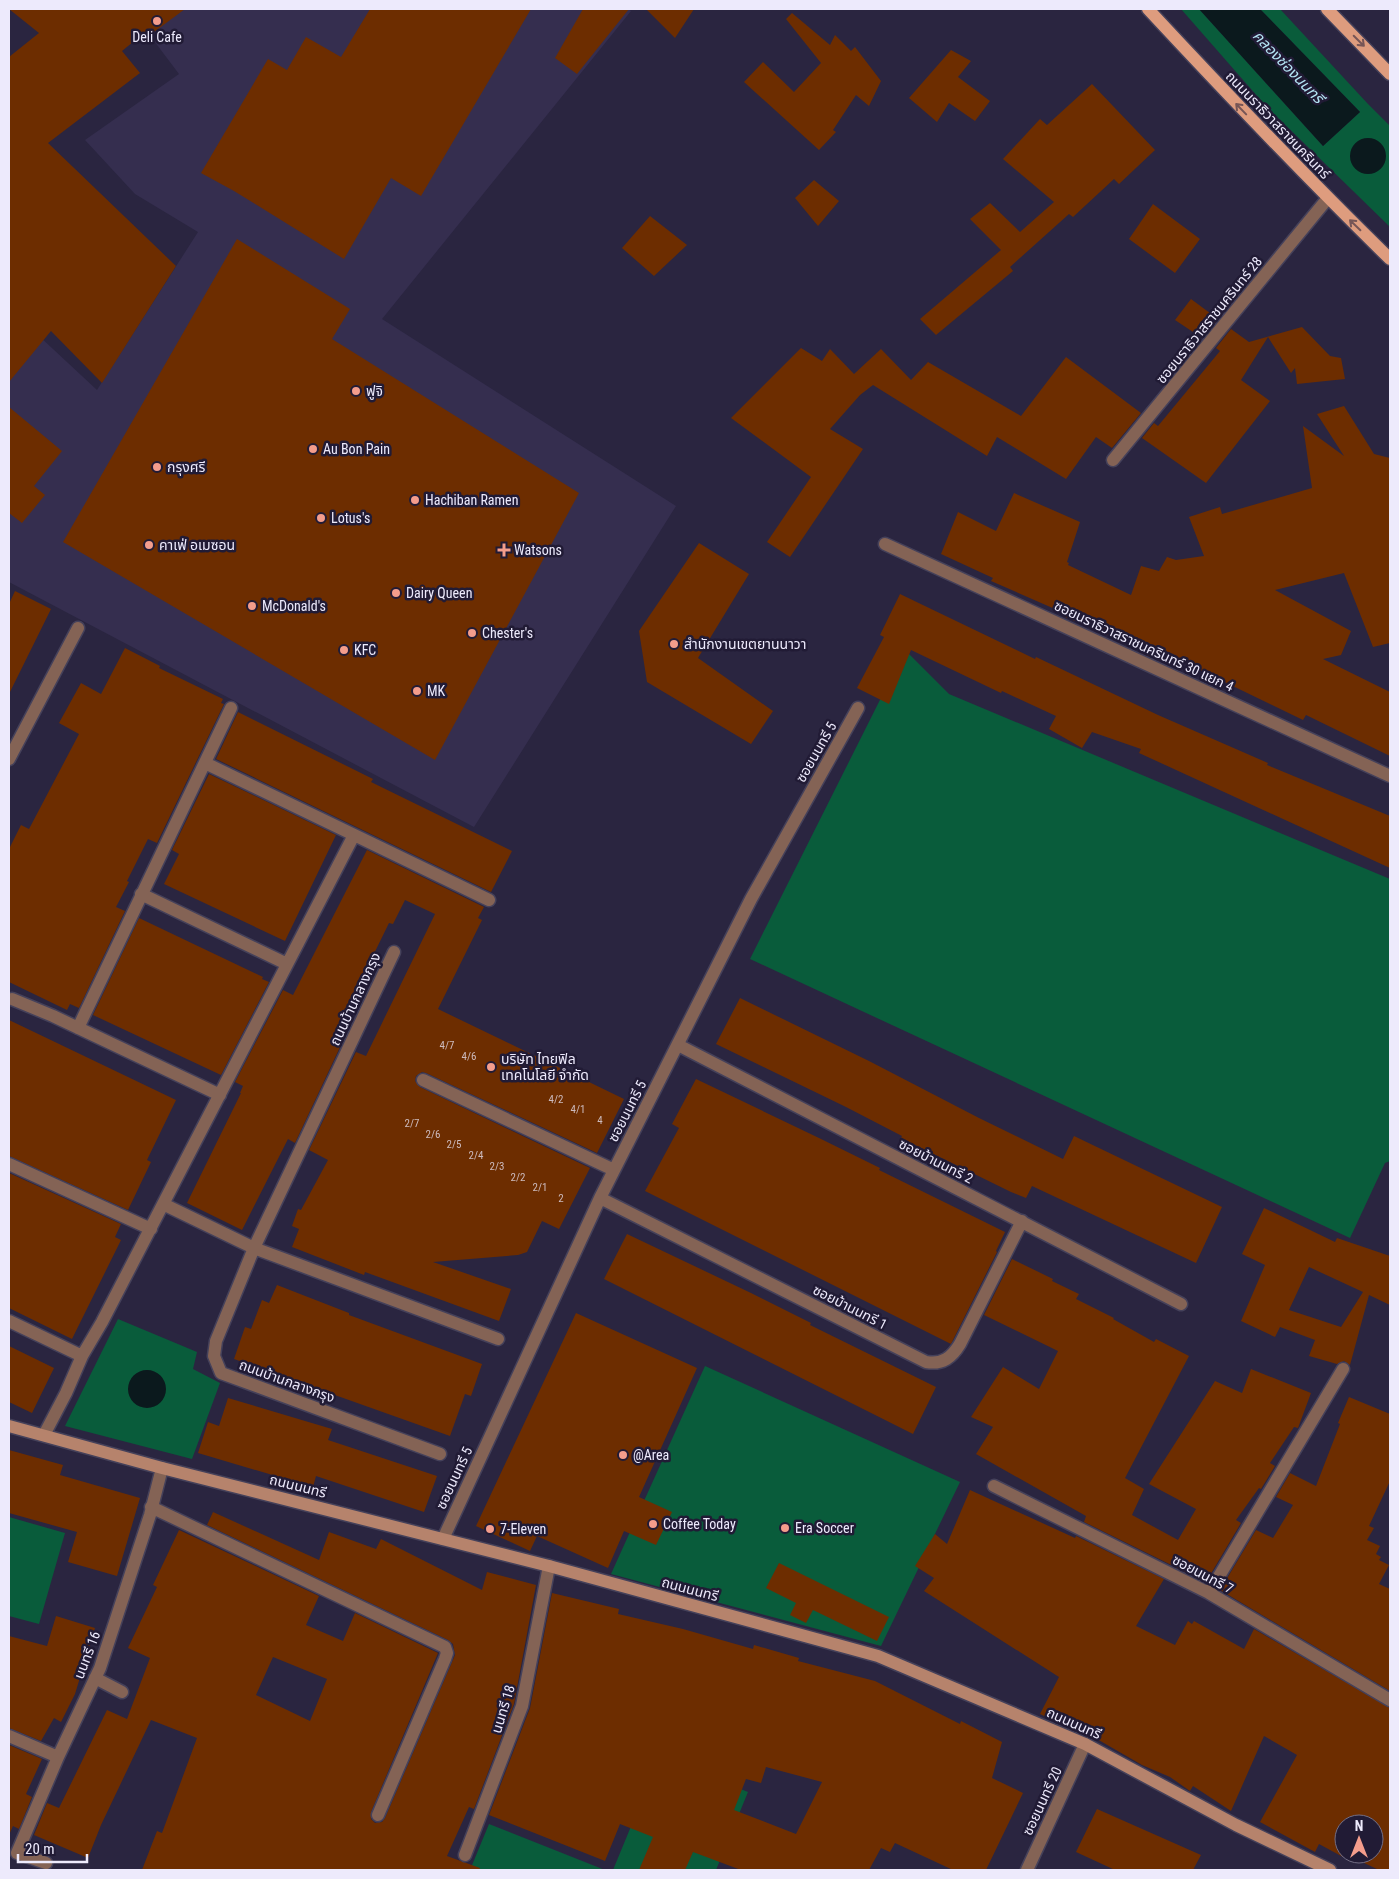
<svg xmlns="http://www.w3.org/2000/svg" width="1399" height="1879" viewBox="0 0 1399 1879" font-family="'Roboto Condensed','Noto Sans Thai',sans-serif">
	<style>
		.built { fill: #352e4f }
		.green { fill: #095c3b }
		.water { fill: #0b191d }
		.building { fill: #6d2d00; fill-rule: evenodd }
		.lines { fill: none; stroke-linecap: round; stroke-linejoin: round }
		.street-casing { stroke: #45415a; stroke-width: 15 }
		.secondary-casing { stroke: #45415a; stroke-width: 15 }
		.primary-casing { stroke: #45415a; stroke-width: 15 }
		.street { stroke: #846355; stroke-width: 12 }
		.secondary { stroke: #b6836c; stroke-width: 12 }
		.primary { stroke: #de9c7e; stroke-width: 12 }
		.oneway { stroke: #765556 }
		.poi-dot { fill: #f49d8c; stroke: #211b35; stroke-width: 2 }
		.labels { text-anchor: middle; stroke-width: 5; stroke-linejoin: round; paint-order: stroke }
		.number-label { font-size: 11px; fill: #cdbbbd }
		.poi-label { font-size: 14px; fill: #edeafc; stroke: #211b35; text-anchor: start }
		.street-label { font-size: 14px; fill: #edeafc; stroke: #211b35 }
		.water-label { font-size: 15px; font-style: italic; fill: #b4e4f4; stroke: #211b35 }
	</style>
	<rect width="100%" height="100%" fill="#2a2540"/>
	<path class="built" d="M 130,9 L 628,9 L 631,11 L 382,319 L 676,506 L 474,827 L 9,582 L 9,308 L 97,390 L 198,232 L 135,194 L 85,140 L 179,74 Z"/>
	<path class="green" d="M 1181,9 L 1199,9 L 1323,146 L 1360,112 L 1260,9 L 1280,9 L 1368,104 L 1390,126 L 1390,227 L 1265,105 Z
		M 905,650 L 949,694 L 1390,879 L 1390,1161 L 1385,1163 L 1350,1238 L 750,959 Z
		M 118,1319 L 197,1352 L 193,1369 L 220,1383 L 192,1459 L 65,1426 Z
		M 705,1366 L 960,1482 L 881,1646 L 611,1574 Z
		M 9,1517 L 65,1533 L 39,1624 L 9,1616 Z
		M 660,1756 L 748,1792 L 716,1870 L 613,1870 Z
		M 489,1824 L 605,1870 L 470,1870 Z"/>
	<path class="water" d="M 1199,9 L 1260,9 L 1360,112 L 1323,146 Z
		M1350 156a18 18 0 1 1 36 0a18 18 0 1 1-36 0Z
		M128 1389a19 19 0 1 1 38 0a19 19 0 1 1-38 0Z"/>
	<path class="building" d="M 9,9 L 185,9 L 154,32 L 150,28 L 122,51 L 140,73 L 48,143 L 176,266 L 102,383 L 51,331 L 9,382 L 9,57 L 39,33 Z
		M 370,9 L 531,9 L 421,196 L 391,178 L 344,259 L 234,191 L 201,173 L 268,59 L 287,70 L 306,37 L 341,57 Z
		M 583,9 L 629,9 L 577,74 L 555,58 Z
		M 646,9 L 694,9 L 675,38 Z
		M 792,13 L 830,45 L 835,35 L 851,51 L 855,47 L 881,81 L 869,106 L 856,95 L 833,130 L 836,132 L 819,150 L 744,82 L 763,62 L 794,92 L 821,63 L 786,19 Z
		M 951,50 L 971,61 L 958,77 L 990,101 L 975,121 L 949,103 L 937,122 L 909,98 Z
		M 1092,84 L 1155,150 L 1119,184 L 1114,179 L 1073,217 L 1069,214 L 1010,267 L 1013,271 L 936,335 L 920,319 L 1001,250 L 970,219 L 990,203 L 1020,232 L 1054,202 L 1003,159 L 1040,119 L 1047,125 Z
		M 814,180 L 839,201 L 818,226 L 795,198 Z
		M 1153,204 L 1200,239 L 1175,273 L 1129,239 Z
		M 650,216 L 687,245 L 654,276 L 622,248 Z
		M 237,239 L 350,309 L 332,339 L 579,493 L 435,760 L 63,542 Z
		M 1191,299 L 1218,319 L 1202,338 L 1175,320 Z
		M 1302,327 L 1330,356 L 1341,358 L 1345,379 L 1297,384 L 1295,368 L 1291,373 L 1268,337 L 1241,380 L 1270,401 L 1206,483 L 1142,438 L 1154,423 L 1158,426 L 1220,351 L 1216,348 L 1231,329 L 1249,342 Z
		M 801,348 L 822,361 L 830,349 L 854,374 L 881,349 L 911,380 L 928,362 L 1021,416 L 1066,357 L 1141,413 L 1112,448 L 1096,437 L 1066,479 L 997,437 L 987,456 L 873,385 L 860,395 L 830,429 L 863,449 L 790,557 L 767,542 L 811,477 L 731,418 Z
		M 1344,406 L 1374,454 L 1390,458 L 1390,643 L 1373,647 L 1344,573 L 1275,590 L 1351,631 L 1341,655 L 1323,659 L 1390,692 L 1390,756 L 1306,715 L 1303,720 L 1179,660 L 1175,667 L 1139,652 L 1141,649 L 1063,616 L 1064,613 L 991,581 L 993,578 L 941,554 L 958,512 L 996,531 L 1014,493 L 1080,522 L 1067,562 L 1069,563 L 1068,565 L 1131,595 L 1141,566 L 1159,571 L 1167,557 L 1176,560 L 1204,556 L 1189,517 L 1220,507 L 1222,514 L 1312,488 L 1303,426 L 1344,456 L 1317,414 Z
		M 9,407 L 62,451 L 34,486 L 45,495 L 22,523 L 9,513 Z
		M 699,543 L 749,574 L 698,658 L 773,711 L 751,744 L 647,682 L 639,631 Z
		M 15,591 L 51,609 L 9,694 L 9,604 Z
		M 900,594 L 1035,659 L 1036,657 L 1158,715 L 1268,763 L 1267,765 L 1390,816 L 1390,868 L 1139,753 L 1141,749 L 1092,732 L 1082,748 L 1049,729 L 1056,716 L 1002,691 L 1001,693 L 911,650 L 889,704 L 857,688 L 884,637 L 880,635 Z
		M 125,648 L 160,666 L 159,668 L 223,699 L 221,703 L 224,704 L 157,843 L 148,839 L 127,881 L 129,882 L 116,907 L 125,911 L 79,1008 L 70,1004 L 67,1010 L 9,982 L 9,849 L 21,825 L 29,829 L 79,734 L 59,723 L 81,683 L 101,694 Z
		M 238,712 L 373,779 L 371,782 L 512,851 L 491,892 L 216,759 Z
		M 209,774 L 336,835 L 285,941 L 164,884 L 179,854 L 172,850 Z
		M 367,850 L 484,907 L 478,918 L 482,920 L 438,1009 L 624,1099 L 597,1153 L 426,1073 L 422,1072 L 416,1076 L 415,1081 L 420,1087 L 590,1168 L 559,1229 L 542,1221 L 527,1252 L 518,1255 L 433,1262 L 511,1289 L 499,1321 L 365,1272 L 364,1275 L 292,1247 L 299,1229 L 292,1226 L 298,1209 L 301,1210 L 328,1160 L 309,1150 L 356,1052 L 366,1056 L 435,914 L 405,900 L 393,924 L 389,923 L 342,1019 L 345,1020 L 334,1041 L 341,1045 L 295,1143 L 288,1139 L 242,1230 L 187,1203 L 241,1093 L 240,1093 L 243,1086 L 235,1082 L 283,990 L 293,995 Z
		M 139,918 L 263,977 L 262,979 L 269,982 L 221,1075 L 93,1015 Z
		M 740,998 L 869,1061 L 979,1118 L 1063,1159 L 1074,1136 L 1222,1207 L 1196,1263 L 1032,1186 L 1026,1198 L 1011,1192 L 901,1138 L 902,1136 L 846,1107 L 716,1044 Z
		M 9,1020 L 176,1100 L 147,1160 L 151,1162 L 128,1210 L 9,1156 Z
		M 696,1079 L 819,1138 L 880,1168 L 879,1170 L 1005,1232 L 996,1251 L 997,1252 L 951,1344 L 645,1191 L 679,1128 L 672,1124 Z
		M 9,1173 L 121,1224 L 115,1237 L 121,1240 L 72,1339 L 9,1308 Z
		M 1264,1208 L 1335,1242 L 1337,1238 L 1390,1256 L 1390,1305 L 1369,1295 L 1350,1365 L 1344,1361 L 1337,1364 L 1309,1356 L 1315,1340 L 1280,1327 L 1275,1337 L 1241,1321 L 1265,1265 L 1242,1254 ZM 1309,1267 L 1363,1292 L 1341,1327 L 1289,1310 Z
		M 627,1234 L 751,1293 L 811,1323 L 810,1325 L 936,1387 L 913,1434 L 604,1279 Z
		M 1012,1259 L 1053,1279 L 1052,1281 L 1079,1294 L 1076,1299 L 1114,1318 L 1113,1319 L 1154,1342 L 1156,1339 L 1189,1356 L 1125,1478 L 1144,1489 L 1132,1515 L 1178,1540 L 1196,1509 L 1149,1484 L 1215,1381 L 1242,1393 L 1251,1369 L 1311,1393 L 1298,1428 L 1294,1427 L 1270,1463 L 1275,1466 L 1261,1489 L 1259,1488 L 1236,1520 L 1241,1523 L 1206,1582 L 1084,1522 L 1086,1516 L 976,1454 L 993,1427 L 971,1417 L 1003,1367 L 1039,1389 L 1058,1351 L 984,1315 Z
		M 277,1285 L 349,1313 L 349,1315 L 482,1364 L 471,1396 L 465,1394 L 450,1436 L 234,1359 L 245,1327 L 251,1329 L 262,1300 L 269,1303 Z
		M 576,1313 L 697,1368 L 639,1497 L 672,1512 L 656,1545 L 624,1531 L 608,1568 L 537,1536 L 530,1551 L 476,1526 Z
		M 9,1346 L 54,1368 L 32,1413 L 9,1402 Z
		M 1349,1397 L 1390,1414 L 1390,1481 L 1369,1526 L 1374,1528 L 1367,1540 L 1380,1546 L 1376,1554 L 1381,1557 L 1379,1560 L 1389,1565 L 1379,1584 L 1390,1589 L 1390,1691 L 1220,1590 L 1256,1530 L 1273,1538 L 1293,1505 L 1276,1497 L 1290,1473 L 1316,1486 L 1340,1424 L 1338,1423 Z
		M 228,1398 L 332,1429 L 328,1440 L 437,1476 L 424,1512 L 316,1476 L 313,1487 L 198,1453 L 208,1422 L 219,1426 Z
		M 9,1450 L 63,1465 L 60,1475 L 140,1498 L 117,1576 L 68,1562 L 77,1532 L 9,1513 Z
		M 970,1490 L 1075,1538 L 1076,1536 L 1164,1579 L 1136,1626 L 1175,1645 L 1188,1621 L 1192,1624 L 1194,1621 L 1244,1649 L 1254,1629 L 1390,1708 L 1390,1870 L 1379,1870 L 1345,1854 L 1374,1854 L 1374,1824 L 1344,1824 L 1344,1854 L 1343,1857 L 1319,1844 L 1315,1852 L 1260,1822 L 1297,1755 L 1264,1736 L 1231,1811 L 1193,1786 L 1190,1791 L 1170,1777 L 1142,1765 L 1090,1735 L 1088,1737 L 1076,1731 L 1040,1714 L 1059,1677 L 924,1591 L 934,1578 L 915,1566 L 935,1534 L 947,1544 Z
		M 213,1512 L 319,1560 L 329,1532 L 376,1549 L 381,1539 L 482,1590 L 487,1572 L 536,1585 L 514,1704 L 474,1809 L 469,1807 L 447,1856 L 480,1868 L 479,1870 L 142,1870 L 157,1831 L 162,1833 L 197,1738 L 151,1720 L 101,1825 L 88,1858 L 34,1835 L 47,1803 L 59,1808 L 107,1710 L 127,1719 L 150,1658 L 128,1648 L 157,1587 L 153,1585 L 179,1530 L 319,1596 L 306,1625 L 343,1641 L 355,1613 L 438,1653 L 371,1812 L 371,1819 L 375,1823 L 382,1822 L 385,1818 L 452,1662 L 455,1655 L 453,1644 L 448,1640 L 207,1525 ZM 273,1657 L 327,1679 L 310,1721 L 256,1695 Z
		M 779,1563 L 889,1617 L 877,1641 L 813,1610 L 806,1623 L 790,1615 L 796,1603 L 766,1588 Z
		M 552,1593 L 619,1609 L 618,1614 L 683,1629 L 753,1649 L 754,1645 L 799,1658 L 798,1661 L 875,1681 L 960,1724 L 961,1721 L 1002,1742 L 992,1778 L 1023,1793 L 986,1870 L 953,1870 L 895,1843 L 890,1852 L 881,1848 L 869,1870 L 741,1870 L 693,1852 L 685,1870 L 639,1870 L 653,1837 L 620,1824 L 605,1861 L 489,1815 L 530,1708 ZM 766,1767 L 822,1782 L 796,1834 L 734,1810 L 746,1779 L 761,1783 Z
		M 56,1616 L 95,1628 L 75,1694 L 61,1722 L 54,1718 L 41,1741 L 9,1728 L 9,1636 L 47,1646 Z
		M 9,1745 L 42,1759 L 26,1794 L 32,1797 L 19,1829 L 13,1826 L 9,1835 Z
		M 1097,1809 L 1201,1855 L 1193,1870 L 1115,1870 L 1076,1852 Z"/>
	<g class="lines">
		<g class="street-casing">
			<path id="street" d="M 1113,460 L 1328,198
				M 885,544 L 1390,776
				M 9,759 L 78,628
				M 205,763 L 489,900
				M 141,894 L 287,964
				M 394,952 L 254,1248 L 216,1341 L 214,1356 L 221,1373 L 440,1454
				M 12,999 L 53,1016 L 220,1095
				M 78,1028 L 231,708
				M 678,1045 L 1181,1304
				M 423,1080 L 614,1170
				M 9,1164 L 151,1229
				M 600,1198 L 926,1362 C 943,1365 952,1357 960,1344 L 1022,1221
				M 163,1204 L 254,1248 L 498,1339
				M 9,1321 L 82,1356
				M 44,1435 L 66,1393 L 82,1356 L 102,1322 L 354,835
				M 994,1486 L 1209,1593 L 1390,1700
				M 151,1507 L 445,1647 L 447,1653 L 445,1659 L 378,1815
				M 443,1539 L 600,1198 L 751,899 L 858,708
				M 1209,1593 L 1343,1369
				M 95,1678 L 122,1692
				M 9,1736 L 58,1757
				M 465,1855 L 522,1706 L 549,1566
				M 46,1863 L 17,1853 L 58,1757 L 100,1668 L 150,1515 L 162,1468
				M 1027,1870 L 1085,1744"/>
		</g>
		<g class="secondary-casing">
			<path id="secondary" d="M 9,1426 L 162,1468 L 549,1566 L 878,1656 L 1085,1744 L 1236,1825 L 1330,1870"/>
		</g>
		<g class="primary-casing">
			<path id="primary" d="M 1148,9 C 1227,94 1307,178 1390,259
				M 1327,9 L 1390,74"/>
		</g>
		<use href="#street" class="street"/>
		<use href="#secondary" class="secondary"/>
		<use href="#primary" class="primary"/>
	</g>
	<defs><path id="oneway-shaft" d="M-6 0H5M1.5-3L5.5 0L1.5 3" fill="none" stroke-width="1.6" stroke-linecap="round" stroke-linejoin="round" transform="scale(1.25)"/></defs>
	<g class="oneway">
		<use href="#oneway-shaft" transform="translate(1359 41) rotate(45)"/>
		<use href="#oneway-shaft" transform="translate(1241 109) rotate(-134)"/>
		<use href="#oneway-shaft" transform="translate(1355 225) rotate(-136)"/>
	</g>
	<g class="poi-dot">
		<circle cx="157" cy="21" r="5"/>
		<circle cx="356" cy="391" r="5"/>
		<circle cx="313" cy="449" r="5"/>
		<circle cx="157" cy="467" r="5"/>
		<circle cx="415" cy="500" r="5"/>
		<circle cx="321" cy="518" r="5"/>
		<circle cx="149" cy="545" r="5"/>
		<path d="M501.5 542.5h5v5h5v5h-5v5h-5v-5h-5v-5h5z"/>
		<circle cx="396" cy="593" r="5"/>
		<circle cx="252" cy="606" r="5"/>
		<circle cx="472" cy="633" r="5"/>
		<circle cx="674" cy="644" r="5"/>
		<circle cx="344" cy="650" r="5"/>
		<circle cx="417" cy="691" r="5"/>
		<circle cx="491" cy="1067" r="5"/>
		<circle cx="623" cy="1455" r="5"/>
		<circle cx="653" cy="1524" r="5"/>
		<circle cx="785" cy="1528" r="5"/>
		<circle cx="490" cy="1529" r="5"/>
	</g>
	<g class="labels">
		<g class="number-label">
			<text x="447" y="1049">4/7</text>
			<text x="469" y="1060">4/6</text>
			<text x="556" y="1103">4/2</text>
			<text x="578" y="1113">4/1</text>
			<text x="600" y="1124">4</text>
			<text x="412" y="1127">2/7</text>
			<text x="433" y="1138">2/6</text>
			<text x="454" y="1148">2/5</text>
			<text x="476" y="1159">2/4</text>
			<text x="497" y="1170">2/3</text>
			<text x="518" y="1181">2/2</text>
			<text x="540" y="1191">2/1</text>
			<text x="561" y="1202">2</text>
		</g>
		<g class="poi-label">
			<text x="157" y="42" text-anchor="middle">Deli Cafe</text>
			<text x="366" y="396">ฟูจิ</text>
			<text x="323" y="454">Au Bon Pain</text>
			<text x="167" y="472">กรุงศรี</text>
			<text x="425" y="505">Hachiban Ramen</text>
			<text x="331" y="523">Lotus's</text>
			<text x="159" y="550">คาเฟ่ อเมซอน</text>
			<text x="514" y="555">Watsons</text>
			<text x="406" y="598">Dairy Queen</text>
			<text x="262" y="611">McDonald's</text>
			<text x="482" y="638">Chester's</text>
			<text x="684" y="649">สำนักงานเขตยานนาวา</text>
			<text x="354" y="655">KFC</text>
			<text x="427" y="696">MK</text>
			<text x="501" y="1064">บริษัท ไทยฟิล<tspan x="501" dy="16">เทคโนโลยี จำกัด</tspan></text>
			<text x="633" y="1460">@Area</text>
			<text x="663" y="1529">Coffee Today</text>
			<text x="795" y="1533">Era Soccer</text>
			<text x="500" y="1534">7-Eleven</text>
		</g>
		<g class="street-label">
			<text transform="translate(1278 125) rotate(46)" y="5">ถนนนราธิวาสราชนครินทร์</text>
			<text transform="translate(1209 320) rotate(-51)" y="5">ซอยนราธิวาสราชนครินทร์ 28</text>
			<text transform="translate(1144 646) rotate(25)" y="5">ซอยนราธิวาสราชนครินทร์ 30 แยก 4</text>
			<text transform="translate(816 752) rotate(-60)" y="5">ซอยนนทรี 5</text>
			<text transform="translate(355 999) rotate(-65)" y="5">ถนนบ้านกลางกรุง</text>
			<text transform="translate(627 1111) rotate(-63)" y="5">ซอยนนทรี 5</text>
			<text transform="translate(936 1161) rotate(27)" y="5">ซอยบ้านนทรี 2</text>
			<text transform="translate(850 1307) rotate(27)" y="5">ซอยบ้านนทรี 1</text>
			<text transform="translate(287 1381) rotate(20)" y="5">ถนนบ้านกลางกรุง</text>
			<text transform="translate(454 1478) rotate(-65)" y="5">ซอยนนทรี 5</text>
			<text transform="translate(298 1486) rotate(14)" y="5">ถนนนนทรี</text>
			<text transform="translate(1203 1574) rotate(28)" y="5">ซอยนนทรี 7</text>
			<text transform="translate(690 1589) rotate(15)" y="5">ถนนนนทรี</text>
			<text transform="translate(87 1655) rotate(-69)" y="5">นนทรี 16</text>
			<text transform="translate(503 1709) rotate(-73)" y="5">นนทรี 18</text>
			<text transform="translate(1074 1723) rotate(24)" y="5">ถนนนนทรี</text>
			<text transform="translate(1042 1801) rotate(-65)" y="5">ซอยนนทรี 20</text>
		</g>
		<g class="water-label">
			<text transform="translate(1288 67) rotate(46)" y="5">คลองช่องนนทรี</text>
		</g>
	</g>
	<rect width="1399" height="1879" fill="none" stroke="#edeafc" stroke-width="20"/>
	<g transform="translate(1359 1839)"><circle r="24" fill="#211b35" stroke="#736e85"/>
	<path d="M0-4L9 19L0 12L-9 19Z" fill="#f49d8c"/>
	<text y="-8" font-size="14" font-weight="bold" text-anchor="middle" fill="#edeafc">N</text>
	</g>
	<path d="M18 1854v8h69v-8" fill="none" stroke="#edeafc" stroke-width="2.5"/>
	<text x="25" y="1854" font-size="15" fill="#edeafc" stroke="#211b35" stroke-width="4" paint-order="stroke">20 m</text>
</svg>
